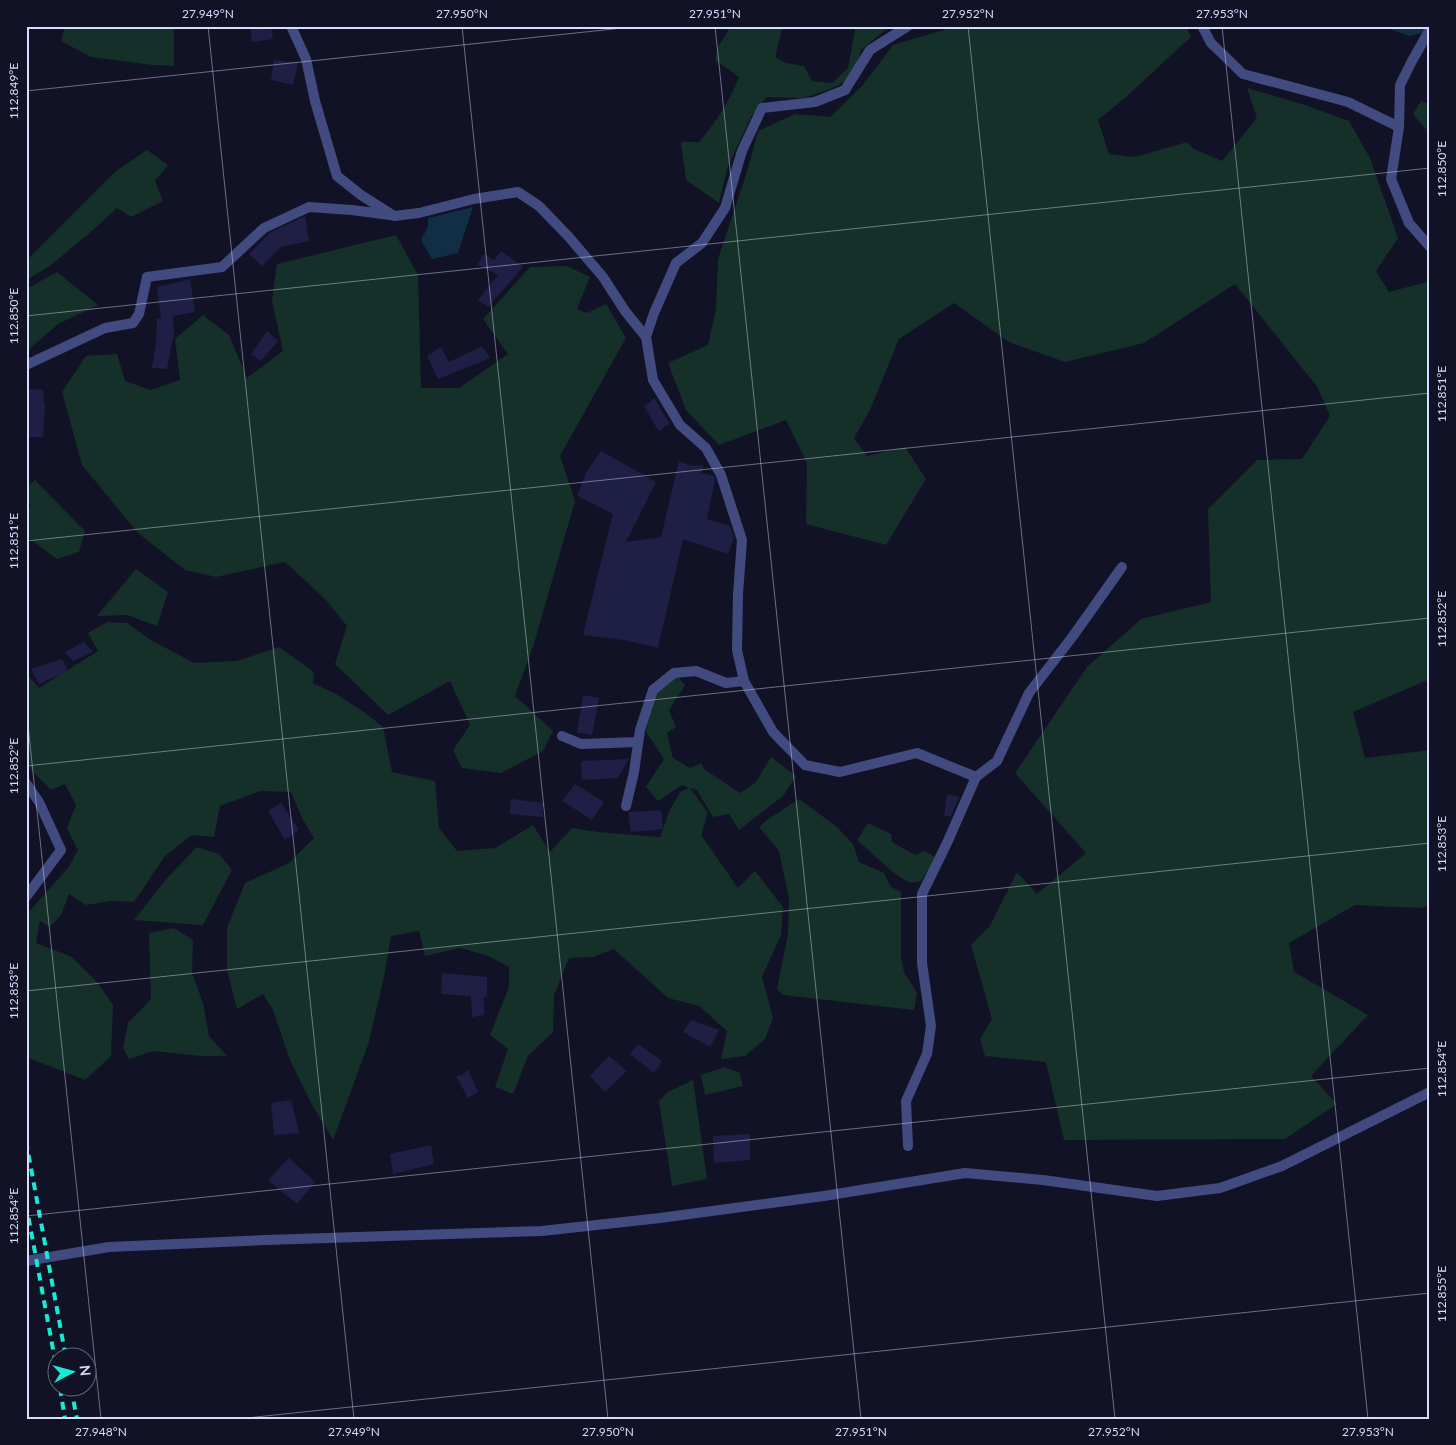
<svg xmlns="http://www.w3.org/2000/svg" width="1456" height="1445" viewBox="0 0 1456 1445" font-family="Lato,sans-serif">
	<style>
		.green { fill: #152f29 }
		.water { fill: #112e45 }
		.building { fill: #1f1f45 }
		.lines { fill: none; stroke-linecap: round; stroke-linejoin: round }
		.minor { stroke: #414b80; stroke-width: 10 }
		.tertiary { stroke: #414b80; stroke-width: 10 }
		.rail { stroke: #16ebd5; stroke-width: 4; stroke-dasharray: 8 6; stroke-linecap: butt }
		.ticks { fill: none; stroke: #d9dcfc; stroke-width: 1; stroke-opacity: 0.45 }
		.neatline { fill: none; stroke: #d9dcfc; stroke-width: 2 }
		.ticks-label { font-size: 12px; text-anchor: middle; fill: #d9dcfc }
	</style>
	<rect width="100%" height="100%" fill="#121226"/>
	<path class="green" d="M 65,26 L 174,26 L 174,66 L 153,65 L 91,57 L 61,41 Z
		M 731,26 L 783,26 L 775,57 L 786,63 L 804,66 L 812,81 L 832,83 L 848,68 L 855,30 L 854,26 L 890,26 L 861,50 L 854,74 L 839,85 L 828,90 L 803,98 L 767,97 L 752,115 L 728,166 L 719,203 L 686,180 L 681,142 L 699,142 C 716,122 729,102 739,77 L 715,60 L 718,47 Z
		M 957,26 L 1186,26 L 1191,37 L 1127,96 L 1098,120 L 1109,154 L 1135,157 L 1187,142 L 1194,149 L 1222,161 L 1257,118 L 1247,88 L 1305,105 L 1349,121 L 1370,158 L 1398,238 L 1376,271 L 1389,292 L 1430,281 L 1430,679 L 1353,712 L 1365,758 L 1430,750 L 1430,905 L 1421,908 L 1355,905 L 1289,943 L 1294,972 L 1368,1015 L 1311,1076 L 1337,1104 L 1285,1139 L 1064,1140 L 1046,1062 L 985,1056 L 980,1039 L 992,1019 L 971,945 L 990,926 L 1017,872 L 1037,894 L 1086,853 L 1015,773 L 1087,667 L 1141,619 L 1211,602 L 1208,509 L 1257,460 L 1302,459 L 1330,416 L 1318,388 L 1235,284 L 1144,343 L 1065,362 L 1009,342 L 954,303 L 899,339 L 870,410 L 854,438 L 867,456 L 905,447 L 926,479 L 886,545 L 806,524 L 807,463 L 786,420 L 719,445 L 686,410 L 668,363 L 708,345 L 716,309 L 718,259 L 746,175 L 758,131 L 795,114 L 830,117 L 862,86 L 893,45 Z
		M 1421,101 L 1430,105 L 1430,134 L 1413,114 Z
		M 147,150 L 168,165 L 155,181 L 163,201 L 131,217 L 117,208 L 93,230 L 50,266 L 26,280 L 26,261 L 116,171 Z
		M 396,235 L 418,275 L 421,388 L 459,388 L 508,354 L 483,319 L 530,267 L 567,266 L 590,277 L 577,309 L 587,313 L 606,304 L 626,338 L 560,456 L 575,501 L 533,647 L 515,696 L 553,731 L 543,751 L 501,773 L 462,768 L 453,750 L 470,725 L 450,681 L 388,715 L 335,664 L 347,626 L 325,599 L 285,562 L 216,577 L 185,570 L 138,533 L 82,465 L 62,392 L 86,356 L 117,354 L 125,381 L 151,390 L 180,380 L 175,339 L 203,315 L 229,335 L 247,378 L 283,351 L 272,301 L 277,264 Z
		M 57,272 L 98,305 L 58,324 L 26,352 L 26,289 Z
		M 35,480 L 85,531 L 79,552 L 57,559 L 26,536 L 26,512 L 31,506 L 26,501 L 26,487 Z
		M 136,569 L 168,592 L 157,626 L 127,615 L 97,616 Z
		M 107,622 L 127,623 L 149,639 L 194,663 L 237,661 L 279,647 L 314,672 L 313,683 L 336,694 L 364,712 L 383,727 L 392,772 L 435,781 L 439,828 L 457,851 L 495,848 L 533,825 L 550,852 L 572,828 L 598,832 L 660,837 L 669,812 L 680,792 L 689,788 L 682,785 L 658,801 L 646,787 L 664,759 L 646,732 L 653,690 L 674,673 L 685,685 L 669,710 L 676,727 L 667,733 L 673,758 L 690,768 L 701,763 L 704,769 L 740,793 L 755,783 L 771,757 L 796,776 L 783,796 L 739,830 L 729,814 L 713,817 L 697,790 L 690,788 L 708,813 L 701,835 L 738,888 L 755,871 L 783,907 L 781,935 L 762,977 L 773,1018 L 765,1039 L 745,1056 L 721,1059 L 727,1031 L 699,1006 L 668,998 L 614,949 L 593,957 L 569,958 L 554,995 L 553,1032 L 528,1056 L 513,1094 L 495,1087 L 508,1049 L 490,1035 L 509,987 L 509,967 L 486,955 L 460,948 L 425,956 L 419,931 L 391,936 L 384,977 L 368,1045 L 333,1140 L 311,1103 L 290,1060 L 273,1010 L 263,994 L 237,1009 L 227,970 L 227,928 L 245,883 L 289,863 L 314,838 L 302,818 L 291,792 L 260,791 L 220,806 L 214,837 L 192,835 L 165,856 L 134,902 L 111,901 L 86,905 L 69,894 L 61,915 L 50,927 L 40,921 L 36,943 L 72,957 L 97,982 L 113,1005 L 111,1056 L 85,1080 L 26,1057 L 26,921 L 28,913 L 68,868 L 78,850 L 67,828 L 76,805 L 65,784 L 51,790 L 31,770 L 26,758 L 26,673 L 39,688 L 98,651 L 88,633 Z
		M 799,799 L 837,827 L 853,844 L 859,862 L 884,873 L 891,887 L 901,892 L 901,958 L 904,972 L 917,993 L 914,1010 L 783,995 L 777,989 L 788,934 L 789,899 L 779,851 L 759,827 L 767,820 Z
		M 868,823 L 891,834 L 892,842 L 915,855 L 925,851 L 936,858 L 921,881 L 910,883 L 895,874 L 857,840 Z
		M 197,847 L 219,854 L 232,870 L 203,925 L 134,920 L 167,878 Z
		M 174,928 L 193,940 L 192,973 L 203,1003 L 209,1036 L 227,1056 L 201,1056 L 153,1051 L 129,1059 L 123,1048 L 128,1023 L 151,999 L 149,933 Z
		M 725,1067 L 740,1073 L 743,1086 L 705,1095 L 701,1075 Z
		M 693,1080 L 707,1179 L 672,1186 L 659,1101 L 668,1092 Z"/>
	<path class="water" d="M 1356,26 L 1429,26 L 1429,31 L 1410,36 L 1389,29 Z
		M 473,207 L 458,253 L 432,259 L 421,240 L 428,227 L 428,218 Z"/>
	<path class="building" d="M 250,26 L 271,26 L 273,39 L 252,42 Z
		M 274,60 L 298,63 L 293,85 L 271,80 Z
		M 305,216 L 309,241 L 281,247 L 262,266 L 249,254 L 271,232 Z
		M 501,251 L 523,267 L 488,307 L 478,300 L 498,275 L 477,264 L 484,254 L 494,260 Z
		M 190,279 L 195,312 L 173,316 L 174,337 L 173,337 L 167,369 L 152,368 L 156,343 L 157,319 L 161,319 L 157,287 Z
		M 267,331 L 278,341 L 261,361 L 251,354 Z
		M 482,346 L 490,358 L 438,379 L 427,356 L 441,347 L 449,362 Z
		M 26,389 L 43,390 L 44,404 L 45,404 L 43,437 L 26,437 Z
		M 654,398 L 670,424 L 664,427 L 659,432 L 644,406 L 649,403 Z
		M 601,451 L 656,482 L 626,542 L 661,537 L 679,461 L 692,466 L 704,465 L 701,473 L 714,476 L 715,479 L 707,519 L 730,526 L 734,537 L 728,554 L 683,539 L 658,648 L 624,640 L 583,635 L 613,514 L 577,496 L 586,473 Z
		M 84,642 L 93,652 L 73,661 L 65,652 Z
		M 62,659 L 68,671 L 39,684 L 31,669 Z
		M 583,695 L 599,698 L 592,736 L 585,733 L 577,733 Z
		M 629,759 L 618,778 L 582,780 L 581,761 Z
		M 575,784 L 604,802 L 592,820 L 562,801 Z
		M 947,794 L 959,797 L 951,816 L 944,816 Z
		M 511,799 L 545,803 L 542,810 L 543,817 L 510,814 Z
		M 281,803 L 299,830 L 285,840 L 268,811 Z
		M 661,810 L 663,829 L 631,832 L 628,812 Z
		M 442,973 L 487,977 L 487,997 L 484,997 L 484,1015 L 472,1017 L 471,996 L 441,994 Z
		M 691,1020 L 719,1030 L 710,1047 L 683,1032 Z
		M 638,1044 L 662,1061 L 654,1073 L 630,1054 Z
		M 609,1056 L 627,1071 L 605,1092 L 590,1076 Z
		M 468,1070 L 478,1092 L 468,1098 L 456,1076 L 462,1075 Z
		M 291,1100 L 299,1133 L 274,1135 L 271,1103 Z
		M 750,1134 L 750,1160 L 714,1163 L 713,1136 Z
		M 431,1145 L 434,1164 L 393,1174 L 390,1154 Z
		M 289,1158 L 315,1182 L 297,1204 L 268,1180 Z"/>
	<g class="lines">
		<path class="minor" d="M 1399,127 L 1400,85 L 1412,61 L 1430,29
			M 562,736 L 581,744 L 638,742
			M 976,777 L 997,761 L 1029,693 L 1073,636 L 1122,567
			M 626,806 L 634,772 L 640,730 L 653,690 L 674,673 L 696,671 L 726,683 L 744,681"/>
		<path class="tertiary" d="M 291,26 L 306,59 L 315,101 L 337,176 L 361,195 L 394,216 L 419,213 L 474,199 L 518,192 L 539,206 L 568,236 L 603,277 L 625,311 L 646,337
			M 908,26 L 870,50 L 845,90 L 815,102 L 762,108 L 742,151 L 725,208 L 702,243 L 676,263 L 654,313 L 646,337 L 653,380 L 680,425 L 706,448 L 721,475 L 742,540 L 738,594 L 737,650 L 744,681 L 773,732 L 805,765 L 840,772 L 917,753 L 976,777 L 947,843 L 922,894 L 922,963 L 931,1026 L 927,1054 L 906,1101 L 908,1146
			M 1202,26 L 1211,43 L 1243,74 L 1348,102 L 1399,127 L 1391,179 L 1409,223 L 1430,247
			M 26,365 L 105,328 L 133,323 L 139,314 L 147,277 L 222,267 L 264,228 L 309,207 L 352,210 L 390,215
			M 26,783 L 39,802 L 61,850 L 26,897
			M 26,1261 L 109,1247 L 266,1240 L 542,1231 L 660,1218 L 824,1196 L 965,1173 L 1043,1180 L 1157,1196 L 1220,1188 L 1282,1166 L 1430,1092"/>
		<path class="rail" d="M 26,1141 L 66,1358
			M 26,1204 L 58,1376
			M 60,1388 L 65,1419
			M 71,1388 L 77,1419"/>
	</g>
	<path class="ticks" d="M 208,26 L 354,1419M 462,26 L 608,1419M 715,26 L 861,1419M 968,26 L 1115,1419M 1222,26 L 1368,1419M 26,91 L 642,26M 26,316 L 1430,168M 26,541 L 1430,393M 26,706 L 101,1419M 26,766 L 1430,618M 26,991 L 1430,843M 26,1216 L 1430,1068M 237,1419 L 1430,1293"/>
	<rect width="1456" height="1445" fill="none" stroke="#121226" stroke-width="55"/>
	<g transform="translate(72 1372) rotate(84)"><circle r="24" fill="#121226" stroke="#62637c"/>
	<path d="M0-4L9 19L0 12L-9 19Z" fill="#16ebd5"/>
	<text y="-8" font-size="14" font-weight="bold" text-anchor="middle" fill="#d9dcfc">N</text>
	</g>
	<rect x="28" y="28" width="1400" height="1390" class="neatline"/>
	<g class="ticks-label">
		<text x="208" y="18">27.949°N</text>
		<text x="462" y="18">27.950°N</text>
		<text x="715" y="18">27.951°N</text>
		<text x="968" y="18">27.952°N</text>
		<text x="1222" y="18">27.953°N</text>
		<text transform="translate(14 91) rotate(-90)" y="4">112.849°E</text>
		<text transform="translate(1442 169) rotate(-90)" y="4">112.850°E</text>
		<text transform="translate(14 316) rotate(-90)" y="4">112.850°E</text>
		<text transform="translate(1442 394) rotate(-90)" y="4">112.851°E</text>
		<text transform="translate(14 541) rotate(-90)" y="4">112.851°E</text>
		<text transform="translate(1442 619) rotate(-90)" y="4">112.852°E</text>
		<text transform="translate(14 766) rotate(-90)" y="4">112.852°E</text>
		<text transform="translate(1442 844) rotate(-90)" y="4">112.853°E</text>
		<text transform="translate(14 991) rotate(-90)" y="4">112.853°E</text>
		<text transform="translate(1442 1069) rotate(-90)" y="4">112.854°E</text>
		<text transform="translate(14 1216) rotate(-90)" y="4">112.854°E</text>
		<text transform="translate(1442 1294) rotate(-90)" y="4">112.855°E</text>
		<text x="101" y="1436">27.948°N</text>
		<text x="354" y="1436">27.949°N</text>
		<text x="608" y="1436">27.950°N</text>
		<text x="861" y="1436">27.951°N</text>
		<text x="1114" y="1436">27.952°N</text>
		<text x="1368" y="1436">27.953°N</text>
	</g>
</svg>
